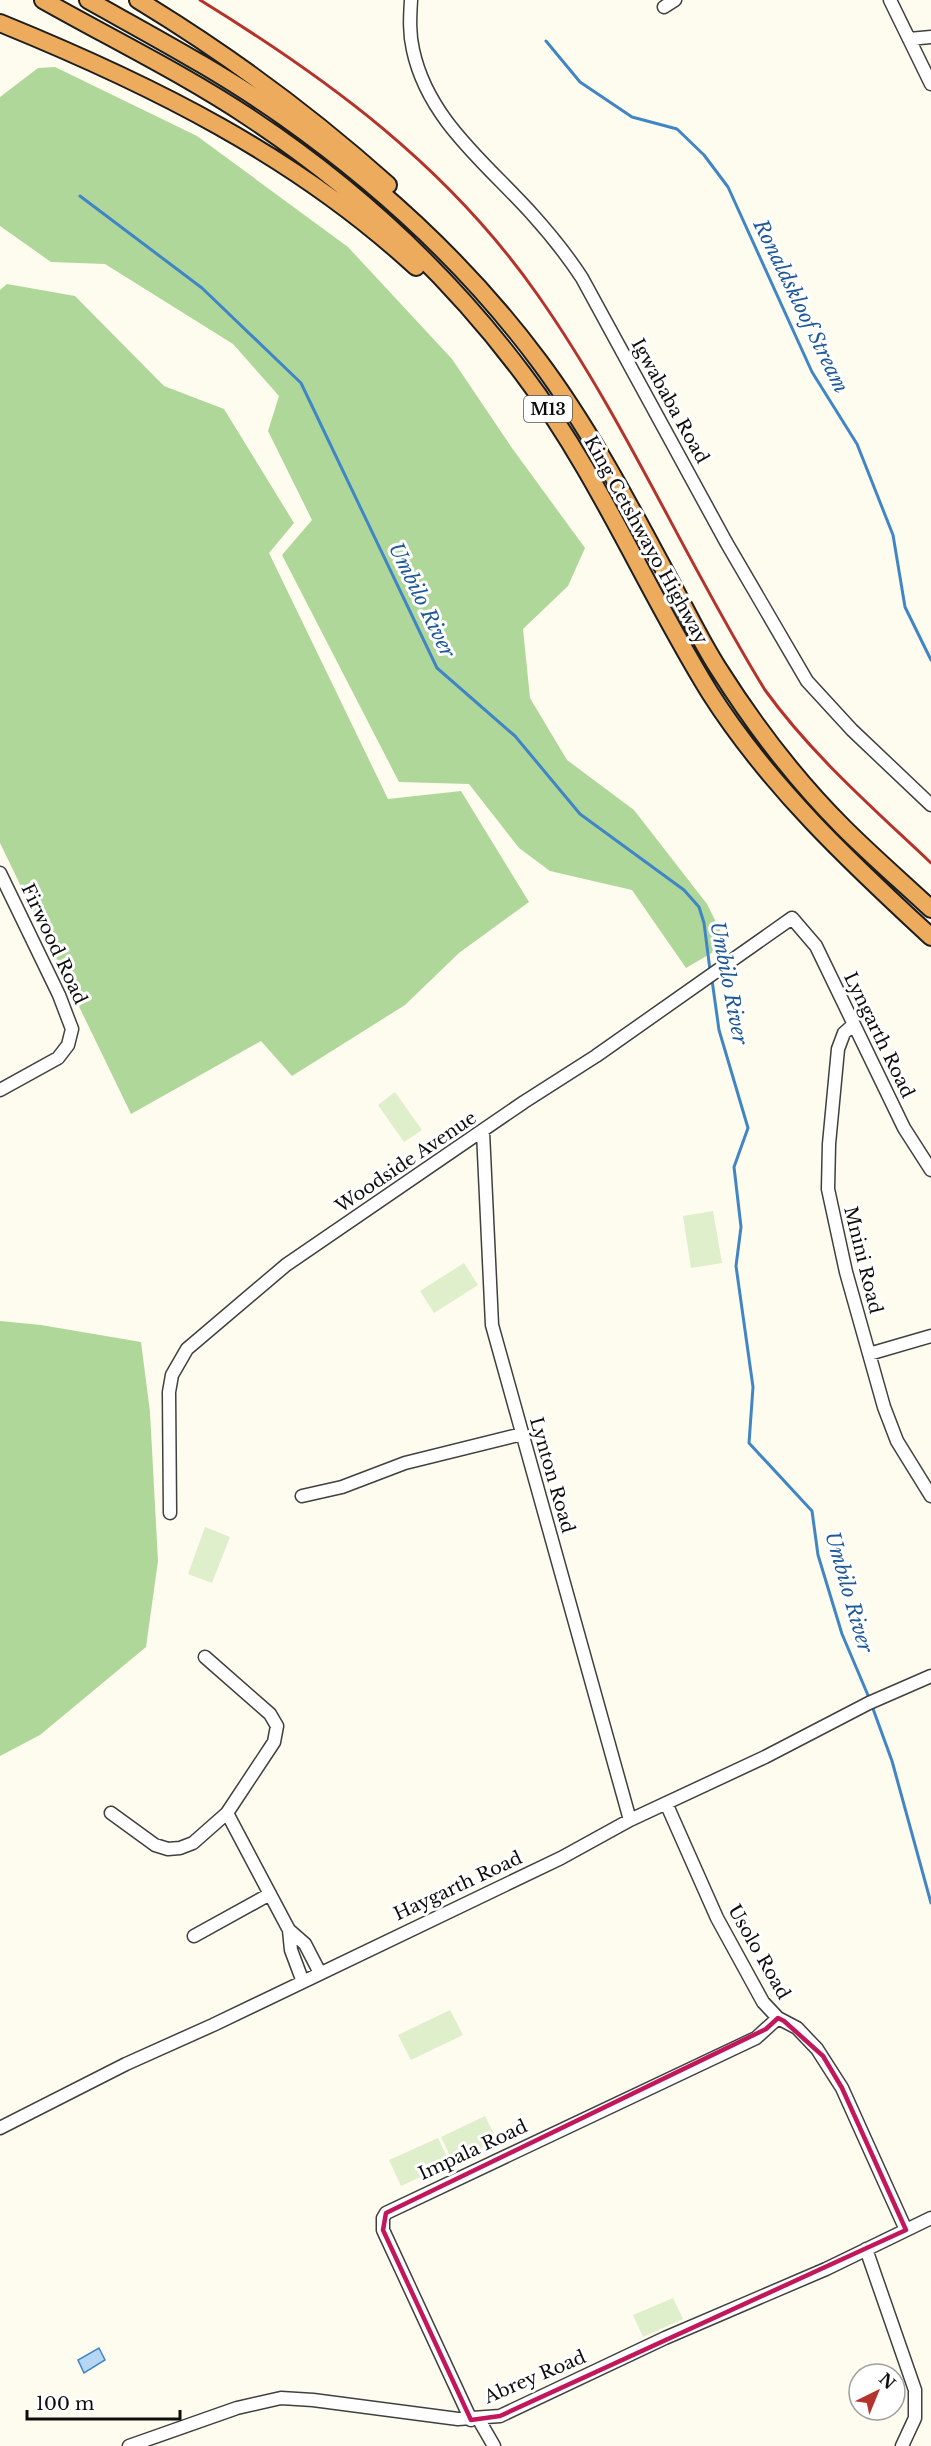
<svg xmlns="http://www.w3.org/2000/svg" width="931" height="2446" viewBox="0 0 931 2446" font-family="'Libre Baskerville',serif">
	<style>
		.forest { fill: #b0d79a }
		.pitch { fill: #dfeecb }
		.water { fill: #b6d7f3; stroke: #4085c6; stroke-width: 1.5 }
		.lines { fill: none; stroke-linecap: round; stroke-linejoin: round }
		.stream { stroke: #4085c6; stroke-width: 3 }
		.minor-casing { stroke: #404040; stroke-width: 15 }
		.highway-casing { stroke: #1e1e1e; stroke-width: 20 }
		.minor { stroke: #fff; stroke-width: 12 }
		.highway { stroke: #edab5e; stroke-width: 16 }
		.rail { stroke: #b6322c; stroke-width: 3 }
		.marked { fill: none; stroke: #c2185b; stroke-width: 4.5; stroke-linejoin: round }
		.labels { text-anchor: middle; stroke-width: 6; stroke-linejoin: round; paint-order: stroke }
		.shield { fill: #fff; stroke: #565656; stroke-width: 1.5 }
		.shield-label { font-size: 16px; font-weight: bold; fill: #0d0d0d }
		.street-label { font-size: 18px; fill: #0d0d0d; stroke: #fff }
		.water-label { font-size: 20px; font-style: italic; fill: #1d5898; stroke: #fff }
	</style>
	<rect width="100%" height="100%" fill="#fefcee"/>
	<path class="forest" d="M 55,67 L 197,136 L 348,247 L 452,359 L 512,448 L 585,548 L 568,586 L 523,629 L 530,698 L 567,760 L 634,810 L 707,904 L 727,944 L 686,968 L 632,890 L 550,871 L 519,848 L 469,784 L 399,782 L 282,555 L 312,520 L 268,431 L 279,396 L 233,344 L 105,264 L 51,262 L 0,226 L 0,97 L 38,68 Z
		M 7,284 L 75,296 L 164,386 L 224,409 L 294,523 L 269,553 L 388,799 L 461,791 L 529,902 L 459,953 L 405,1005 L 292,1076 L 261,1041 L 131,1114 L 0,843 L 0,290 Z
		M 0,1321 L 41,1325 L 141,1342 L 150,1412 L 158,1561 L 146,1647 L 40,1735 L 0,1756 Z"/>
	<path class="pitch" d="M 395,1092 L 422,1130 L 404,1142 L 378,1105 Z
		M 713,1211 L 722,1263 L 691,1268 L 683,1216 Z
		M 464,1263 L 478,1285 L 434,1313 L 420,1291 Z
		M 205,1527 L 230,1537 L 212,1583 L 188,1574 Z
		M 450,2010 L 463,2035 L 411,2060 L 398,2035 Z
		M 485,2116 L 497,2140 L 453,2162 L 441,2137 Z
		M 438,2138 L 450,2163 L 401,2186 L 389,2160 Z
		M 673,2298 L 683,2319 L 643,2337 L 633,2315 Z"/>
	<path class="water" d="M 99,2348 L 105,2360 L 84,2373 L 78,2360 Z"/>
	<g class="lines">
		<path class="stream" d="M 546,41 L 580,82 L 632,117 L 677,129 L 704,155 L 728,187 L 812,372 L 857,444 L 893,535 L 905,607 L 931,660
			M 80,196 L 202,288 L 301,383 L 437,668 L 515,736 L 580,814 L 684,890 L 699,907 L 704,923 L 710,970
			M 712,980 L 719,1030 L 748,1128 L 734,1167 L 741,1227 L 736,1266 L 753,1387 L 749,1443 L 812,1511 L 818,1555 L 842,1634 L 870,1700
			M 872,1706 L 892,1761 L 931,1903"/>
		<g class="minor-casing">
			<path id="minor" d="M 411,0 C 410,17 409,33 413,50 C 428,120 486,163 532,214 C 550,234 567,255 582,278 L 726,542 L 807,681 L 852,730 L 931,805
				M 890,0 L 931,84
				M 664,7 L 675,0
				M 909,39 L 931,37
				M 0,873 L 59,995 L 72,1029 L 68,1045 L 58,1058 L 0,1090
				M 853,1025 L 844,1033 L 838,1049 L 829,1144 L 828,1189 L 846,1272 L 884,1407 L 897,1441 L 931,1496
				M 483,1132 L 492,1325 L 630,1820
				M 869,1354 L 931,1336
				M 302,1496 L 342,1487 L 405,1463 L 522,1434
				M 170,1513 L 169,1392 L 172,1375 L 187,1349 L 286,1265 L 524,1102 L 596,1056 L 792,918 L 816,946 L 904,1128 L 931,1170
				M 666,1803 L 717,1918 L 763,2002 L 778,2018 L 797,2028 L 817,2049 L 842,2088 L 906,2230
				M 111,1813 L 155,1845 L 168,1849 L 180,1848 L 193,1843 L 227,1813 L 274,1742 L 277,1726 L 270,1714 L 205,1657
				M 227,1813 L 289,1930 L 305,1944 L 320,1973
				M 289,1930 L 291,1950 L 303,1982
				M 194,1936 L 270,1894
				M 0,2128 L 126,2064 L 213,2025 L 561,1858 L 630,1820 L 765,1757 L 869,1703 L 931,1676
				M 866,2249 L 915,2390 L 915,2418 L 902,2446
				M 471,2420 L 383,2230 L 383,2218 L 386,2213 L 756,2038 L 778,2018
				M 479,2420 L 494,2446
				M 129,2446 L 237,2408 L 281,2398 L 313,2400 L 458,2419 L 500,2416 L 665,2338 L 826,2269 L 931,2218"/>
		</g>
		<g class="highway-casing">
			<path id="highway" d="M 43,0 C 112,39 184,74 250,118 C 354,187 448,274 523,374 C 598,473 645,588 710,693 C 770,787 850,862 931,937
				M 88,0 C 154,37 222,73 284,117 C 380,185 469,267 539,361 C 592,432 633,512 675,590 C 689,616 702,643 718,668 C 754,725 795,779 843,827 C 871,855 902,882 931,909
				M 138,0 C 227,54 311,116 388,185
				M 0,23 C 150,84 296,156 416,267"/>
		</g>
		<use href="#minor" class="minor"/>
		<use href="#highway" class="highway"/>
		<path class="rail" d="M 200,0 C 330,80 448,167 537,294 C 625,419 685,560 765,690 C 812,755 872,807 931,863"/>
	</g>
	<path class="marked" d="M 778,2018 L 784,2021 L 823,2056 L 842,2088 L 906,2230 L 500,2416 L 471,2420 L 383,2230 L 386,2213 L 766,2029 Z"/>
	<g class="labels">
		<rect class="shield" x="524" y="396" width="48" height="26" rx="4.5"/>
		<g class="shield-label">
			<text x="548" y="415">M13</text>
		</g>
		<g class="street-label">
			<text transform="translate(670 401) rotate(61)" y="6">Igwababa Road</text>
			<text transform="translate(646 540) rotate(61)" y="6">King Cetshwayo Highway</text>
			<text transform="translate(54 944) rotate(65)" y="6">Firwood Road</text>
			<text transform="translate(879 1035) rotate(64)" y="6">Lyngarth Road</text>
			<text transform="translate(406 1162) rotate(-34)" y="6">Woodside Avenue</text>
			<text transform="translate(863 1260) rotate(76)" y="6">Mnini Road</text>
			<text transform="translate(552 1475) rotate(74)" y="6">Lynton Road</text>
			<text transform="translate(458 1886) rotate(-25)" y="6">Haygarth Road</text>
			<text transform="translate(759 1952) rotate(60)" y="6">Usolo Road</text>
			<text transform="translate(473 2150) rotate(-25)" y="6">Impala Road</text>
			<text transform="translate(535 2377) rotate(-23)" y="6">Abrey Road</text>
		</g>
		<g class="water-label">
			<text transform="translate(801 306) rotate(64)" y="7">Ronaldskloof Stream</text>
			<text transform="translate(422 600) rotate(64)" y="7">Umbilo River</text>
			<text transform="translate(729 983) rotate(79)" y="7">Umbilo River</text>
			<text transform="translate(849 1592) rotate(74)" y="7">Umbilo River</text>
		</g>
	</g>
	<g transform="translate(877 2392) rotate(43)"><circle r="28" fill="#ffffff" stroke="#9e9e9e" stroke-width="1.5"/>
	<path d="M0-4.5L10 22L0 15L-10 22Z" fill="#b6322c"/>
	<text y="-9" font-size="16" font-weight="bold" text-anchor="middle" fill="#0d0d0d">N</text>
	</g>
	<path d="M27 2410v9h153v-9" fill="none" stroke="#0d0d0d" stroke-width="3"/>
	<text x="36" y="2410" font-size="18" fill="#0d0d0d" stroke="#ffffff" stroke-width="4.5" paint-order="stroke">100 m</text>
</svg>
